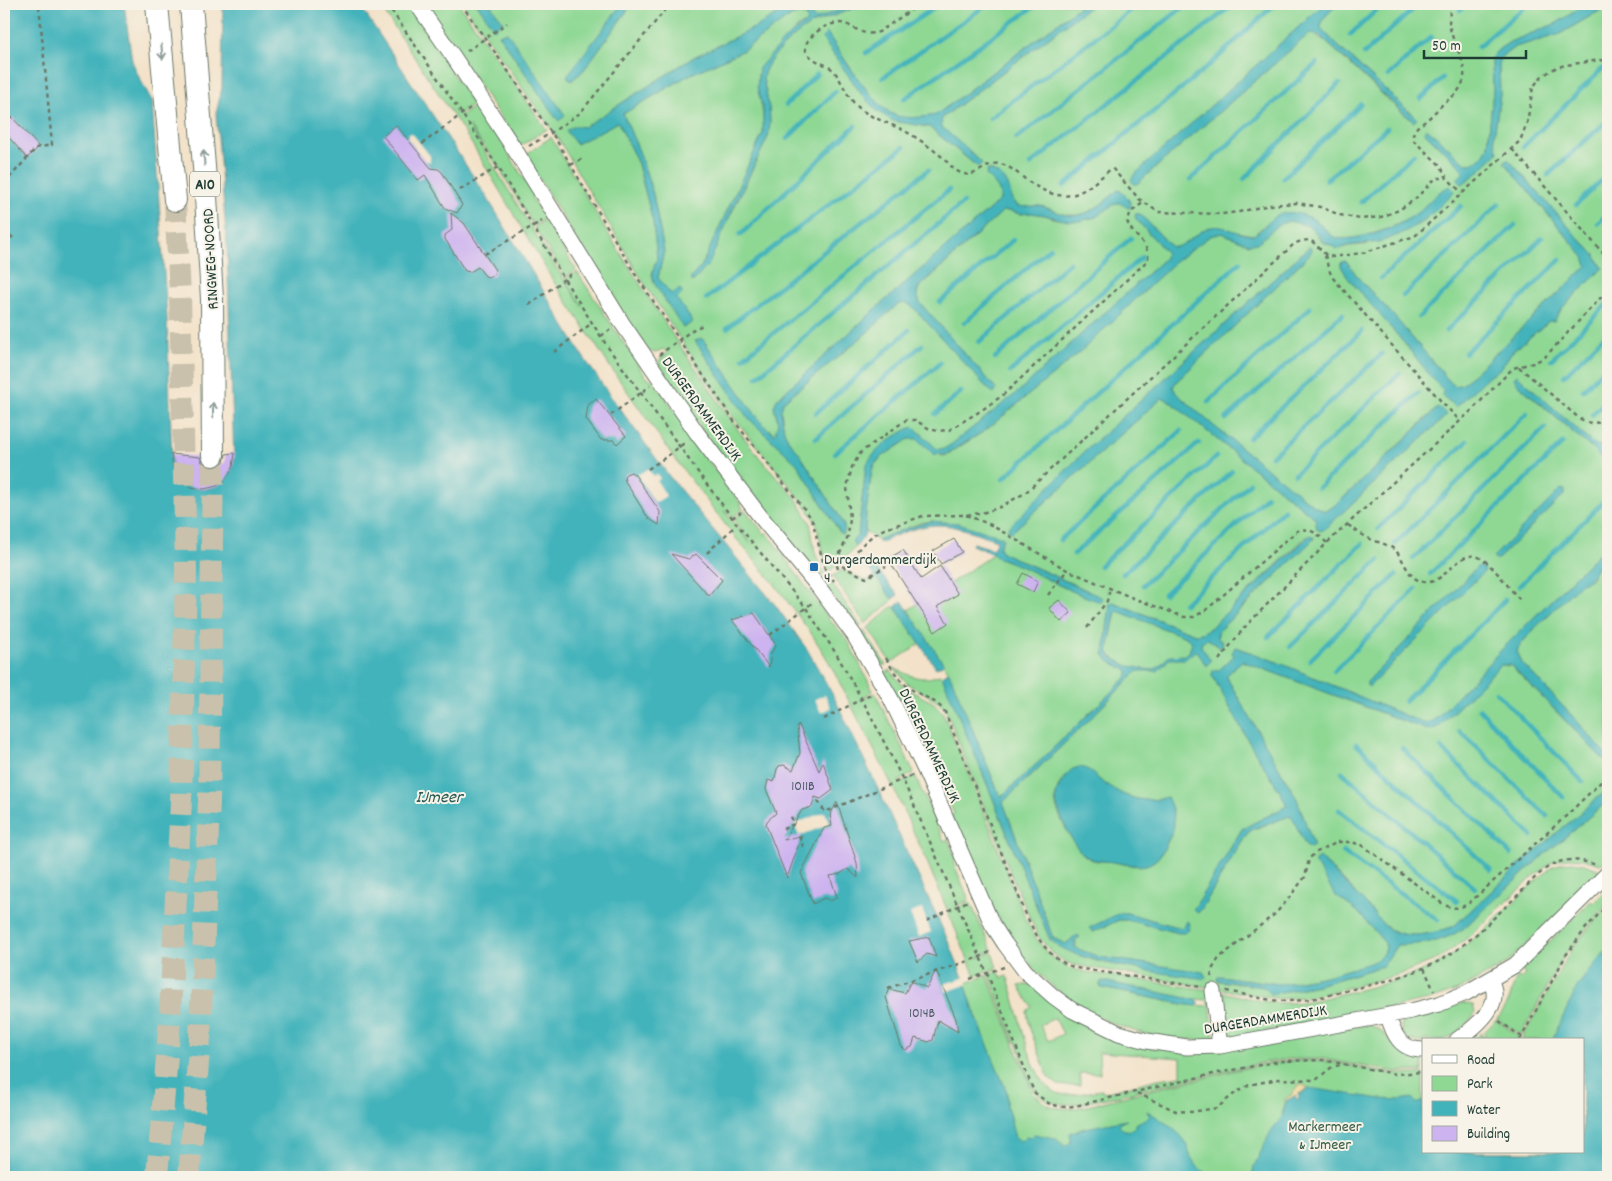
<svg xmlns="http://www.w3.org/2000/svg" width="1612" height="1181" viewBox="0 0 1612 1181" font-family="Dekko,sans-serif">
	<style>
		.green { fill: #8fd894; stroke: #578a64; fill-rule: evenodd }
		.sand { fill: #eeda9e; stroke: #868c69 }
		.water { fill: #43b3bb; stroke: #317878; fill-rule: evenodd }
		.pier { fill: #f3e2c9 }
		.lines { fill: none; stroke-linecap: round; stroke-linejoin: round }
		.stream { stroke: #43b3bb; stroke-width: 4.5 }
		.building { fill: #cdb3ef }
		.highway-tunnel { stroke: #c9c1ab; stroke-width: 22; stroke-dasharray: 22 11; stroke-linecap: butt }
		.minor-casing { stroke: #697768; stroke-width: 17 }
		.highway-casing { stroke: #697768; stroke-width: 24 }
		.path { stroke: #697768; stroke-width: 2.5; stroke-dasharray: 4 4; stroke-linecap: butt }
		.minor { stroke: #fff; stroke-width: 15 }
		.highway { stroke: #fff; stroke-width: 22 }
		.oneway { stroke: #8f9e9a }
		.poi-dot { fill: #1f6fb2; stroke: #f7f3e8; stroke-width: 2 }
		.labels { text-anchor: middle; stroke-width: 4; stroke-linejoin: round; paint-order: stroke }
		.number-label { font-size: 14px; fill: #4a5a63 }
		.shield { fill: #f7f3e8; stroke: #60746a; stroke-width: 1 }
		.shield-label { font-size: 15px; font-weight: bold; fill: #1f3d34 }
		.street-label { font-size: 16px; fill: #1f3d34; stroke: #f7f3e8 }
		.poi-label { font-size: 16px; fill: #1f3d34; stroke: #f7f3e8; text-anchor: start }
		.park-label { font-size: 16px; fill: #355c47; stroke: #f7f3e8 }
		.water-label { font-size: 18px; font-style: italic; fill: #285a56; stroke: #f7f3e8 }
	</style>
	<rect width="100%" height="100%" fill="#f7f3e8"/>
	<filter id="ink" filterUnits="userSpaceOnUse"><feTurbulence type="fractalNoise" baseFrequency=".02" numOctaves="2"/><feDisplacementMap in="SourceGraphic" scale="10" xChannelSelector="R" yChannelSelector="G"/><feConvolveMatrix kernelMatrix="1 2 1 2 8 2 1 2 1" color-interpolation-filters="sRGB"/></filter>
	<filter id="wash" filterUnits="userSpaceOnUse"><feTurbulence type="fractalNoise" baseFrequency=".0096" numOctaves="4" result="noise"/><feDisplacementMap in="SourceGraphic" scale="20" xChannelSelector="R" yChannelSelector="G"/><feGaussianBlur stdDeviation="1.12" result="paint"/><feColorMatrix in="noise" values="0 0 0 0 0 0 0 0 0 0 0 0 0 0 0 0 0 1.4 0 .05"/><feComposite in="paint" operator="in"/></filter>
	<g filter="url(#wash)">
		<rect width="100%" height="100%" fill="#f3e2c9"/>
		<path class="green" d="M 379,4 L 408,4 L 473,105 L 460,113 L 462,115 L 475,106 L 493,133 L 496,133 L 533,194 L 532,198 L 544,219 L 533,225 L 498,166 L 469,126 L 555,266 L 583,307 L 565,279 L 577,272 L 646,377 L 654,381 C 672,407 690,435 709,462 C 720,478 735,491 743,509 L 733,517 L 724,511 L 750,543 L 734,519 L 745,510 L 765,534 L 767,533 L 829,619 L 847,639 L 873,691 L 860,699 L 861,700 L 875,693 L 897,737 L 914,773 L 899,781 L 900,783 L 915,776 L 944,841 L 948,839 L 956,860 L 953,862 L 969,900 L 956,906 L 958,908 L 970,902 L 992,950 L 978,957 L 979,958 L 992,952 L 997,968 L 975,976 L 925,857 L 890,781 L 829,662 L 813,636 L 773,582 L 734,536 L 675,459 L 611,368 L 552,279 L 472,144 Z
			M 424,4 L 459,4 L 547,130 L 544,131 L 520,146 Z
			M 463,4 L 477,4 L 494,28 L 503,22 L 490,4 L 622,4 C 602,28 587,54 571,81 L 583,71 L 632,4 L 796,4 L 756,27 L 694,57 L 584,127 L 574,126 L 576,144 L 618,122 L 638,164 L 653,222 L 657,258 L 652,274 L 684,328 L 671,294 L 658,278 L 664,251 L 653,194 L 639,151 L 623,114 L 689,75 L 742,51 L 791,16 L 798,14 L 805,15 L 809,21 L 798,27 L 758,74 C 756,94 766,113 763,133 L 702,265 L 691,278 L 693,281 L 724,229 L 768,137 C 773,117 767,98 763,79 C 764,60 797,30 814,23 C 831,17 848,11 865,4 L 1083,4 L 936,115 C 923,117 906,122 894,115 C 867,100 845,58 827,33 L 862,95 L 893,121 L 929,127 L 975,165 L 982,163 L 940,126 L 942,118 L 1093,4 L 1324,4 L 1131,179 L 1147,175 L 1310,33 L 1324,40 L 1397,108 L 1414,122 L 1417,119 L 1337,45 L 1321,28 C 1321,17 1332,10 1339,4 L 1586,4 L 1557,23 L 1510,42 L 1499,49 L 1493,56 L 1492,62 L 1493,90 L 1488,146 C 1485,155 1477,165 1466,164 L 1427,129 L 1425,130 L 1425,133 L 1462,168 L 1464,172 L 1462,175 L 1462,184 L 1476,174 L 1494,156 L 1497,154 L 1494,138 L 1500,94 L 1499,64 L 1501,57 L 1515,47 L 1554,36 L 1565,31 L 1608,6 L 1608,440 L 1600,446 L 1593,444 L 1517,375 L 1523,389 L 1591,448 L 1608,465 L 1608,544 L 1504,647 L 1438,717 L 1429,723 L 1423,723 L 1277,662 L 1237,647 L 1234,656 L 1218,671 L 1216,670 L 1213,671 L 1212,675 L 1250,744 L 1282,795 L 1287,806 L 1242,829 L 1194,910 L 1201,910 L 1245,836 L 1252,830 L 1289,816 L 1292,817 L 1306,847 L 1306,825 L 1297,799 L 1227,678 L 1227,675 L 1242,661 L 1425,729 L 1438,727 L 1501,665 L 1511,666 L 1608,764 L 1608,789 L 1524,861 L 1454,926 C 1434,934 1406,941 1387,927 C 1379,922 1373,911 1366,904 C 1351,888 1335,872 1320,857 L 1316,859 L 1335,895 L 1357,911 L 1385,943 C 1386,957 1375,962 1363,966 L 1326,976 L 1289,983 L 1279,984 L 1220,976 L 1218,977 L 1218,981 L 1264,987 L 1271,994 L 1318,985 L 1383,966 L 1397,945 C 1424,942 1440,944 1464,928 L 1539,859 L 1608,801 L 1608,861 L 1600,864 L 1583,859 L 1569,858 L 1554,861 L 1533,877 L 1470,936 L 1440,958 L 1398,975 L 1315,996 L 1280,999 L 1074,965 L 1064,961 L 1052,953 L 1038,936 L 1016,886 L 945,708 L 938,701 L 908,684 L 894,668 C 909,676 923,682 939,675 L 944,678 L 1050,940 L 1081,956 L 1100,962 L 1205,978 L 1204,973 L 1100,957 L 1076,949 L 1076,941 L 1065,944 L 1053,938 L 1003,802 L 1088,721 L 1136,672 C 1128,663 1114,662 1108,651 L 1116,612 L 1119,611 L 1179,634 L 1201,645 L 1203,640 L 1208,639 L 1220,648 L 1223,642 L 1217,638 L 1219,630 L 1242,609 L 1314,538 L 1306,537 L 1210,628 L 1202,633 L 1195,634 L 1113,602 L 1110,603 L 1104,654 L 1109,661 L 1128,671 L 1128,676 L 1041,760 L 1005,793 L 1000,796 L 949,672 L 908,610 L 949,584 L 993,554 C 999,560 1011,561 1018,565 C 1046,578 1072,594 1101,601 L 1087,590 L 1003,553 L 999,548 L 1003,539 L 932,521 L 920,523 L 877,540 L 865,531 L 866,512 L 872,470 C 875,460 904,437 915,438 C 922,439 935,451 942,456 L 945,456 L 986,430 L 1078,354 L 1176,261 L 1210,236 L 1222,233 L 1249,244 C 1267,232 1288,211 1310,227 C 1316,231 1318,237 1322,242 L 1340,249 L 1348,246 L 1363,245 L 1381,241 L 1403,232 L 1423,222 L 1454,191 L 1450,187 C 1437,192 1428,204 1417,213 C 1400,226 1358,242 1337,238 C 1328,236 1320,225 1313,219 L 1269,221 L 1254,235 L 1208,227 L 1179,247 L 1172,247 L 1140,214 L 1135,214 L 1136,219 L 1166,252 L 1165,258 L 1018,392 L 952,444 L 944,449 L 937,449 L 914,427 C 897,432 874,451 866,466 L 858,535 L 852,541 L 856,547 L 830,571 L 826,563 L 816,524 L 813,517 L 798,496 L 734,418 L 712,387 L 645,285 L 557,137 ZM 507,32 L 556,118 L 499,35 ZM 1506,160 L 1509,160 L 1574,233 L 1595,255 L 1603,268 L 1562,308 L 1554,321 L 1549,321 L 1511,353 L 1501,368 L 1484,380 L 1456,407 L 1443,396 L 1443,391 L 1341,266 L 1341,263 L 1347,262 L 1360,280 L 1392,314 L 1451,383 L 1455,386 L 1463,384 L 1587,266 L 1584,257 L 1539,204 L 1505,161 ZM 989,170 L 992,170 L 1008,184 L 1011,199 L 1018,206 C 1026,208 1034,205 1041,206 C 1049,208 1056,212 1063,214 C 1086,220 1103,203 1118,190 L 1122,192 L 1130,202 L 1116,203 L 1096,217 L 1055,219 L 1045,215 L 1031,213 L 1020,214 L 1009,211 L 1003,211 L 919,288 L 917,294 L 920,303 L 996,389 L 992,392 L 913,307 C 907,303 904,302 897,305 L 862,337 L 783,402 L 781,411 L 784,431 L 789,441 L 799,453 L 838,514 L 844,526 L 843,534 L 841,534 L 797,464 L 774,441 L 695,341 L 702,338 L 752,410 L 764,426 L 775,434 L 778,422 L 774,406 L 777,399 L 880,305 L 1000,200 C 1002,189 992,181 987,171 ZM 1309,247 L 1312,249 L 1310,254 L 1176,382 L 1173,387 L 1176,393 L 1214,426 L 1314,506 L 1325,511 L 1331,508 L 1338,503 L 1438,407 L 1447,415 L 1325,529 L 1320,531 L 1317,529 L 1315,518 L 1168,400 L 1162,398 L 1012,532 L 1007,529 L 1081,455 ZM 1080,767 C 1089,768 1094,775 1100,780 C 1122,796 1140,805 1167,797 C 1169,806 1173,817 1173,827 C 1173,833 1168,840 1166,845 C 1154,870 1139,868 1114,862 C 1105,860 1097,863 1088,858 C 1076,850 1060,820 1056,806 C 1052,792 1065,769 1080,767 ZM 1120,913 L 1127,913 L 1180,928 L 1184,927 L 1179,933 L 1127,920 L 1119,920 L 1093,932 L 1090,929 Z
			M 811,4 L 853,4 L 817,19 L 813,18 L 807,8 Z
			M 551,137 L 609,235 L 668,328 L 739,431 L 760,458 L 796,498 L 810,522 L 815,553 L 825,575 L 816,574 L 722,459 L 658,364 L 661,358 L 667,353 L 663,349 L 655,353 L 649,351 L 609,293 L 525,155 Z
			M 545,220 L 576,270 L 565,277 L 534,227 Z
			M 1608,556 L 1608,757 L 1576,720 L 1522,663 L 1517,651 L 1520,645 L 1536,627 L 1581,583 L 1590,580 L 1593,577 L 1594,571 Z
			M 842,570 L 866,581 L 875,576 L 892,599 L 891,602 L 865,624 L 833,576 Z
			M 829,579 L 861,626 L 856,627 L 825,585 Z
			M 893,606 L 902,616 L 920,644 L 891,663 L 868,628 Z
			M 864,631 L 886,665 L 879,665 L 863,638 L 862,633 Z
			M 890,670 L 905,688 L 934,703 L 943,713 L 969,774 L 1020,905 L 1033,934 L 1048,954 L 1069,968 L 1086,972 L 1209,990 L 1214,1040 C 1197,1040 1179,1040 1161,1037 C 1091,1026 1028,978 996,915 L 951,816 L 954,813 L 912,720 L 909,721 L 885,676 L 886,673 ZM 1103,981 L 1184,998 L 1207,1000 L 1209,1004 L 1206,1006 L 1176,1003 L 1102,988 L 1100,986 L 1100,983 Z
			M 1573,862 L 1584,864 L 1598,869 L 1600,873 L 1506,964 L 1461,989 L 1429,1000 L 1399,1006 L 1225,1039 L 1219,1003 L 1224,1003 L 1225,995 L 1221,994 L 1221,992 C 1242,996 1264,1003 1285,1003 C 1305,1003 1325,998 1345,993 C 1381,985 1420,976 1452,955 C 1489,930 1518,896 1552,867 L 1562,863 Z
			M 1608,888 L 1608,903 L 1565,954 L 1521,1035 L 1497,1019 C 1502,1013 1506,1007 1509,1000 C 1512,992 1513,984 1518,976 L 1521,979 L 1525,974 L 1522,970 L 1528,963 L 1591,901 L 1594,903 Z
			M 1608,906 L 1608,1177 L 953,1177 L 1012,1124 L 1007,1106 L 1007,1092 L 1001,1087 L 988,1045 L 976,1016 L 962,975 L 967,983 L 987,975 L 1033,1092 C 1039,1099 1046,1105 1054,1107 C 1074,1112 1098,1103 1118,1098 C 1143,1092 1169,1085 1195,1080 C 1234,1071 1274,1059 1315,1061 C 1353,1062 1383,1079 1423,1073 L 1423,1152 L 1583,1152 L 1583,1040 L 1521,1040 L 1572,948 ZM 1298,1086 L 1309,1088 L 1304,1095 L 1282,1114 L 1286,1101 L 1285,1100 L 1295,1091 Z
			M 998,971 L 1002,978 L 1007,976 C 1019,1004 1028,1083 1057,1093 C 1070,1098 1089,1091 1102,1090 L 1103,1093 L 1158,1079 L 1181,1076 L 1181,1058 L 1099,1052 L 1100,1073 L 1080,1073 L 1080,1085 L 1068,1086 L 1058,1085 L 1048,1077 L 1030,1029 L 1027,1011 L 1032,1007 L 1019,986 L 1030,984 L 1152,1048 L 1369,1025 C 1393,1033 1396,1060 1423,1058 L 1423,1071 L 1396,1072 L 1323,1059 L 1289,1059 L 1261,1063 L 1208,1075 L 1079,1104 C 1028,1109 1030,1078 1017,1042 L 1015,1042 L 989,974 ZM 1055,1018 L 1063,1034 L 1048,1041 L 1040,1025 Z
			M 1461,1003 L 1473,1005 L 1475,1013 C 1470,1022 1455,1036 1444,1040 C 1438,1041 1429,1040 1423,1040 L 1423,1043 L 1409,1040 L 1402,1033 L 1401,1027 L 1402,1023 L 1410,1017 Z
			M 1496,1020 L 1520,1037 L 1518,1040 L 1473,1040 L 1482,1033 L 1482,1037 L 1486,1035 L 1484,1032 Z"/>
		<path class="sand" d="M 1300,1084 L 1309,1088 L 1286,1101 L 1284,1100 L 1291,1095 Z"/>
		<path class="water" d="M 4,4 L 124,4 L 132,61 L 139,77 L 152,101 L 167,317 L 172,463 C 183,499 227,497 234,460 L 227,244 L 216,114 L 222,88 L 223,4 L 359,4 L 485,194 L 582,355 L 606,390 L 669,476 L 776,606 L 808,651 L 834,697 L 871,774 L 951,947 L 965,983 L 976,1016 L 1007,1092 L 1007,1106 L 1015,1138 L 1021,1141 L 1026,1136 L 1031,1137 L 1034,1134 L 1055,1138 L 1065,1146 L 1071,1142 L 1070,1133 L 1085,1128 L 1127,1120 L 1122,1122 L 1119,1126 C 1123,1131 1131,1132 1135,1127 L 1135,1124 L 1150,1117 L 1147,1111 C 1159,1118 1180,1131 1187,1144 C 1189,1147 1188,1152 1190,1155 C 1194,1165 1203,1172 1212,1177 L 4,1177 Z
			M 477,4 L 490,4 L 503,22 L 494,29 Z
			M 622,4 L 632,4 L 583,71 L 571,81 L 567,76 Z
			M 793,4 L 811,4 L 807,8 L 813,18 L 817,19 L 853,4 L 865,4 C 848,11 831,16 814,23 C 797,31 764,60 763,79 C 767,98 773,117 768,137 L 735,204 L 709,264 L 694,281 L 691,281 L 691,278 L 702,265 L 763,133 L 763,110 L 757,87 L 759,68 L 786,38 L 808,21 L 805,15 L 798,14 L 791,16 L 742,51 L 689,75 L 623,114 L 639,151 L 653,194 L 664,251 L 658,278 L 671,294 L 680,289 L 683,292 L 677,299 L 693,322 L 683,328 L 654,283 L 652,274 L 657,258 L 653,222 L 638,164 L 618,122 L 576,144 L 566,131 L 574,126 L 584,127 L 694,57 L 756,27 L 788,8 Z
			M 1083,4 L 1093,4 L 942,118 L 941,126 L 982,163 L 978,167 L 929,127 L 893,121 L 876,110 L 862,95 L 822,38 L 827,33 C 841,53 875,110 897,116 C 911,119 923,117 936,115 Z
			M 1324,4 L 1339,4 C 1332,10 1321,17 1321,28 L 1337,45 L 1417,119 L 1414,122 L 1408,117 L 1320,36 L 1310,33 L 1147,175 L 1137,184 L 1134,184 L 1131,180 L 1133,176 Z
			M 1586,4 L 1608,4 L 1608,6 L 1558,35 L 1515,47 L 1501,57 L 1499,64 L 1500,94 L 1494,138 L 1498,153 L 1476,174 L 1462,184 L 1457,179 L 1463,173 L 1462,168 L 1425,133 L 1425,129 L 1427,129 L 1429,130 L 1466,164 C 1477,165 1485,155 1488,146 L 1493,90 L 1492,62 L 1493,56 L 1499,49 L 1510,42 L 1557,23 Z
			M 507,32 L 565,115 L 559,121 L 556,118 L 499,35 Z
			M 1506,160 L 1509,160 L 1574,233 L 1595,255 L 1603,268 L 1562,308 L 1554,321 L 1549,321 L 1511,353 L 1501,368 L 1484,380 L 1456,407 L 1443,396 L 1443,391 L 1399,337 L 1347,277 L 1341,266 L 1341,263 L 1344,261 L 1347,262 L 1360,280 L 1392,314 L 1451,383 L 1455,386 L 1463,384 L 1587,266 L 1584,257 L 1505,163 Z
			M 989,170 C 996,172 1005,178 1008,185 C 1012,193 1009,201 1018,206 C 1026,208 1034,205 1041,206 C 1049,208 1056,212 1063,214 C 1086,221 1103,203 1118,190 C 1124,193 1132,201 1131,208 L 1128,208 L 1120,203 L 1116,203 L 1096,217 L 1080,221 L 1067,221 L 1045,215 L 1031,213 L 1020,214 L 1009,211 L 1003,211 L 918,288 L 917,294 L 920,303 L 996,389 L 995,393 L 992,392 L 986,387 L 913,307 C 907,303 904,302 897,305 L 862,337 L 783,402 L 781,411 L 784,431 L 789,441 L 799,453 L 838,514 L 844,526 L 845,531 L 841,534 L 797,464 L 747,417 L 695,341 L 702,338 L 752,410 L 764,426 L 775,434 L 778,422 L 774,406 L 777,399 L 880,305 L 1000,200 C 1002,188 992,183 986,175 L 987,171 Z
			M 1450,186 L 1454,191 C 1434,215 1409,234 1378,242 C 1368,244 1357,244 1347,246 C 1343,247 1340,249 1336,249 L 1329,244 L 1323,242 L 1320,237 L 1309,226 L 1289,221 L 1280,224 L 1257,243 L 1249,244 L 1222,233 L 1210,236 L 1176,261 L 1078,354 L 986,430 L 945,455 L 934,454 L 917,439 L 909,439 L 880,458 L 874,465 L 872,470 L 866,512 L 865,531 L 864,536 L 856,547 L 852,541 L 858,535 L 866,466 C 872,451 899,431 914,427 L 937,449 L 944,449 L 952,444 L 1018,392 L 1165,258 L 1166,252 L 1136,219 L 1135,216 L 1136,214 L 1140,214 L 1172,247 C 1188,247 1197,230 1211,227 C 1226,224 1239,236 1254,235 C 1263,230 1268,220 1277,215 C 1290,209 1310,215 1320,224 C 1325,228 1328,234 1334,237 C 1343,241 1359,237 1368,235 C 1384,232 1404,223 1417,213 C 1428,204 1437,191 1450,186 Z
			M 1309,247 L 1312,249 L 1310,254 L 1176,382 L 1173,387 L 1176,393 L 1214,426 L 1314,506 L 1325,511 L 1331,508 L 1338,503 L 1439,407 L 1447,415 L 1325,529 L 1320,531 L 1317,529 L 1315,518 L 1168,400 L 1162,398 L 1012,532 L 1008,531 L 1008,528 L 1081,455 Z
			M 1517,375 L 1593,444 L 1600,446 L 1608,440 L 1608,465 L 1591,448 L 1518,384 L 1514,378 Z
			M 1561,489 L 1565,490 L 1565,494 L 1497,560 L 1494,559 L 1494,556 Z
			M 931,521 L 958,523 L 1002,537 L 1003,539 L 999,548 L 1003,553 L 1103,598 L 1101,602 C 1064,591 1032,568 996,557 L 994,554 L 972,545 L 973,543 L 993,549 L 997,540 C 978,534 956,524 935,525 C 916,526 897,535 879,543 L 877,540 L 899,531 Z
			M 1310,535 L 1314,537 L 1313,540 L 1219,630 L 1217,638 L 1223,643 L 1221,648 L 1208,639 L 1202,642 L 1201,646 L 1211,661 L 1206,666 L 1198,652 L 1195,651 L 1185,659 L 1169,659 L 1158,671 L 1141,671 L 1136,672 L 1088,721 L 1003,802 L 1053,938 L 1065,944 L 1078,935 L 1080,937 L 1075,941 L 1075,948 L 1100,957 L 1203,972 L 1206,977 L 1204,979 C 1174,974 1060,963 1048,935 L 994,801 L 942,676 L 949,672 L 999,794 L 1002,796 L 1041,760 L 1128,676 L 1128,671 L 1109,661 L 1104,654 L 1110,604 L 1112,602 L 1195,634 L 1202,633 L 1210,628 ZM 1117,611 L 1186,637 L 1192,642 L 1189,652 L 1185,655 L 1169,656 L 1158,667 L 1152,670 L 1128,666 L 1111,657 L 1108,651 L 1115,614 Z
			M 1608,544 L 1608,556 C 1604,560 1599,564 1596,569 C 1589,578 1595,578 1581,583 L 1536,627 L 1520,645 L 1517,651 L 1522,663 L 1576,720 L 1608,757 L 1608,764 L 1511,665 L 1501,665 L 1438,727 L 1431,730 L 1425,729 L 1242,661 L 1227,675 L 1227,678 L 1297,799 L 1314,846 L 1310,848 L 1306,847 L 1292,817 L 1290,816 L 1252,829 L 1245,836 L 1201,910 L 1198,913 L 1193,910 L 1242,829 L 1287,806 L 1282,795 L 1250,744 L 1212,675 L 1213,671 L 1216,670 L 1219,670 L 1234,656 L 1232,653 L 1235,647 L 1277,662 L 1423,723 L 1429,723 L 1438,717 L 1504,647 Z
			M 868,559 L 898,595 L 892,599 L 865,563 L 865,561 Z
			M 1481,566 L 1485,569 L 1484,572 L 1370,686 L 1367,686 L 1367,682 L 1477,567 Z
			M 902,601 L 944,664 L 936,668 L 895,607 Z
			M 1080,767 C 1089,768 1094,775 1100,780 C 1122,796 1140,805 1167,797 C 1172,806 1176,820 1173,830 C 1171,836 1167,842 1165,847 C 1152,873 1136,865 1113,862 C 1100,860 1091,862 1081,852 C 1073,845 1055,808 1056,798 C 1056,790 1061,784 1065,777 C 1069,771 1073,768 1080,767 Z
			M 1608,789 L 1608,801 L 1539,859 L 1464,928 C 1442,943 1423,944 1397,945 L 1383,966 L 1318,985 L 1271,994 L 1264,987 L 1217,980 L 1217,978 L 1220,976 L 1279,984 L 1289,983 L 1326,976 L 1363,965 C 1375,962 1386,957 1385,943 L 1357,911 L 1335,895 L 1315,863 L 1315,861 L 1320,857 C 1334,873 1349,887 1363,901 C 1371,909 1377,918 1384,925 C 1401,942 1434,934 1454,926 L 1524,861 Z
			M 1120,913 L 1127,913 L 1180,928 L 1184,927 L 1187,921 L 1190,924 L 1189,929 L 1184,933 L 1179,933 L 1127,920 L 1119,920 L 1093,932 L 1089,928 Z
			M 1608,948 L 1608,1177 L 1252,1177 L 1254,1166 L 1271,1131 L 1282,1117 L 1286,1101 L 1295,1096 L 1296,1098 L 1298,1100 L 1299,1095 L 1309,1088 L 1381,1099 L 1401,1100 L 1412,1098 L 1416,1103 L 1420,1103 L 1423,1101 L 1423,1152 L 1583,1152 L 1583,1040 L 1552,1040 L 1578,985 Z
			M 1102,981 L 1197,1000 L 1199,1004 L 1197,1006 L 1187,1005 L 1102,988 L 1100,984 Z"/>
		<path class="pier" d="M 412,133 L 430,156 L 430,162 L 425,161 L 407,138 L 409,134 Z
			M 648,469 L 653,476 L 657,474 L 660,479 L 657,481 L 666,496 L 655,503 L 637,475 Z
			M 825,695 L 831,708 L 821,713 L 815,699 Z
			M 825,812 L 830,824 L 799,836 L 794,824 Z
			M 922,909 L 931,932 L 919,937 L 910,913 Z
			M 966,977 L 968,984 L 946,992 L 944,984 Z"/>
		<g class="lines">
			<path class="stream" d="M 1460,10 L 1467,4
				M 1350,35 L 1383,4
				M 1478,47 L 1528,4
				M 866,53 L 940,4
				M 1364,54 L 1419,4
				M 1388,76 L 1431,37
				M 882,78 L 988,4
				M 904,99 L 1038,4
				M 1421,99 L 1443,78
				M 786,105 L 817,74
				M 990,118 L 1139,4
				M 787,139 L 836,91
				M 1016,139 L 1187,4
				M 1523,147 L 1605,66
				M 1030,165 L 1234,4
				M 1548,175 L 1608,120
				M 1283,178 L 1361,104
				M 1191,179 L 1317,63
				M 1244,179 L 1339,84
				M 1326,180 L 1387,128
				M 1064,186 L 1212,63 L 1275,4
				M 1361,202 L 1414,154
				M 1576,205 L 1608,174
				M 1598,223 L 1608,213
				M 740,235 L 855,126
				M 1381,278 L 1461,206
				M 1403,296 L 1499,204
				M 706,299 L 904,147
				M 940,302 L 1013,240
				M 1419,317 L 1515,225
				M 964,323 L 1050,248
				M 727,328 L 928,170
				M 1446,331 L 1542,238
				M 979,342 L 1069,263
				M 1465,353 L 1560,260
				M 743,358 L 949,190
				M 995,358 L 1131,238
				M 1551,360 L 1608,303
				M 1010,372 L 1142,257
				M 1564,376 L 1608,332
				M 757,377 L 963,203
				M 1583,390 L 1608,364
				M 1208,402 L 1310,308
				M 816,413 L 909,330
				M 935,414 L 961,392
				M 1592,415 L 1608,398
				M 1226,419 L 1343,314
				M 816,438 L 922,345
				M 1249,438 L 1362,331
				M 835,453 L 940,363
				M 1272,456 L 1382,354
				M 1295,474 L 1400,373
				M 1003,479 L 1240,262
				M 1318,488 L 1418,393
				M 1378,529 L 1467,441
				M 1060,540 L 1181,431
				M 1395,544 L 1527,413
				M 1074,554 L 1199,443
				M 1413,559 L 1545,428
				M 1100,566 L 1216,457
				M 1123,574 L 1232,471
				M 1430,574 L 1563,443
				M 1143,585 L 1250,483
				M 1519,586 L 1608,497
				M 1164,594 L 1267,496
				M 1184,604 L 1284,510
				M 1268,637 L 1362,544
				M 1290,647 L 1379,560
				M 1310,660 L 1396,575
				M 1334,671 L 1416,589
				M 1496,692 L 1582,781
				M 1405,701 L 1505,600
				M 1479,709 L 1563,797
				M 1460,731 L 1547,816
				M 1356,744 L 1491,870
				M 1402,748 L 1511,854
				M 1441,748 L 1532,836
				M 1342,772 L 1475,888
				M 1339,810 L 1457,901
				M 1343,852 L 1438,920"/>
		</g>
		<g id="blocks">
			<path class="building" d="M 12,117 L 39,147 L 27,158 L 4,132 L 4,125 Z
				M 396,125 L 431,168 L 438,169 L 442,172 L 462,205 L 457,213 L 445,208 L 425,175 L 418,180 L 383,136 Z
				M 451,213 L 464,223 L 495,270 L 494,275 L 489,277 L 485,276 L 478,267 L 470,272 L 465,271 L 445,239 L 445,235 L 452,230 Z
				M 596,399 L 626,436 L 617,444 L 614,440 L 601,440 L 586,419 L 588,405 Z
				M 235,453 L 233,467 L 226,479 L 217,486 L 204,489 L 191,487 L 180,479 L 173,468 L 171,454 L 200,457 L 202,462 L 206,466 L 214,468 L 220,466 L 224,462 L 226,454 Z
				M 631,472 L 635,475 L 660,512 L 659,525 L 648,518 L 625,481 L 624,476 L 626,474 Z
				M 954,539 L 962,552 L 941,564 L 933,551 Z
				M 903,550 L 921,579 L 940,566 L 958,594 L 937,607 L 948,623 L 935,632 L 888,559 Z
				M 671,554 L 689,559 L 696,554 L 722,580 L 709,596 Z
				M 1023,573 L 1038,581 L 1033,592 L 1017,584 Z
				M 1059,600 L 1071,613 L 1061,622 L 1049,608 Z
				M 754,613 L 776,645 L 771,653 L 769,667 L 732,620 Z
				M 799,725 L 819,771 L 823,762 L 833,790 L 821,799 L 815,797 L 812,807 L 802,810 L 784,840 L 802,835 L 787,878 L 766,825 L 767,821 L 776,813 L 766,789 L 768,780 L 774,782 L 777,769 L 779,766 L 784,765 L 793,770 L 800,753 L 797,726 Z
				M 837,802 L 857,863 L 858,878 L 848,869 L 840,874 L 830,876 L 837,897 L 831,901 L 824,898 L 813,904 L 801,873 L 824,828 L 832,826 L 830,815 Z
				M 929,937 L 936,957 L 927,954 L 918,962 L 909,941 Z
				M 936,970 L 956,1019 L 958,1032 L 938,1020 L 933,1040 L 929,1042 L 915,1038 L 912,1047 L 905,1050 L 901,1046 L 886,997 L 887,993 L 890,990 L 893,990 L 905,993 L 910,983 L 913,982 L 927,988 Z"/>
		</g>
	</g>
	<g filter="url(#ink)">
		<use href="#blocks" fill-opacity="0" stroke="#697768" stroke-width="1"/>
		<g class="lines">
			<path class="highway-tunnel" d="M 157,1177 L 169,1032 L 181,801 L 186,569 L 180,294 L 175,200
				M 189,1177 L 200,1037 L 209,802 L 213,455"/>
			<g class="minor-casing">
				<path id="minor" d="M 417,4 L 455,59 L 517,153 L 622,323 L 697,433 L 760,516 L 817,585 L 854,635 L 891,699 L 925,770 L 992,924 L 1005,944 L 1025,971 L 1053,996 L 1072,1010 L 1119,1033 L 1147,1041 L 1187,1047 L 1220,1046 L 1411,1011 L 1439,1004 L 1466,993 L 1515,965 L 1608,873
					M 1213,991 L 1220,1046
					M 1388,1015 C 1393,1034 1400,1050 1423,1050
					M 1457,1040 C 1470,1031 1497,1011 1494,992 C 1494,988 1492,984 1491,980"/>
			</g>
			<g class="highway-casing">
				<path id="highway" d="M 157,4 L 175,200
					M 191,4 L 205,179 L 212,299 L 213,455"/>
			</g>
			<path class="path" d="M 387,4 L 498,167 L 564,279 L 607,346 L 708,486 L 737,524 L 806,608 L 837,655 L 870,714 L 903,780 L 987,973 L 1034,1092 L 1048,1103 L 1061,1107 L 1075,1106 L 1213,1074 L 1280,1061 L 1323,1060 L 1395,1074 L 1423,1072
				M 461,4 L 555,138 L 635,274 L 734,421 L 809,515 L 813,523 L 825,569 L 834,581
				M 920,4 L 879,32 C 865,36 860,31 848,25 C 836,19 820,28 812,36 C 807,41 805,44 806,51 C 812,62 824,62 833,70 C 842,80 845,94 856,105 C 869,118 887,122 903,130 C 916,137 929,146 941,156 C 947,161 953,170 961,173 C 978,180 987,158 1004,165 C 1012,168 1021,176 1029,182 C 1068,207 1080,195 1112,168 L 1139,199 L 1158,212 L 1222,214 L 1239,212 L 1269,205 L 1297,203 L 1320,207 L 1340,215 L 1360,219 L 1381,217 L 1399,210 L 1415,199 L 1436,178 L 1447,178
				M 1453,4 C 1437,36 1477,60 1460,88 C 1456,95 1449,99 1443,104 C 1435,112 1427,121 1417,127 L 1413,134 L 1414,141 L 1440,165 L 1447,178 L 1462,193
				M 467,51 L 507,23
				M 422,144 L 470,108
				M 529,146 L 551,133 L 580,113 L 666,9
				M 1512,149 L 1608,259
				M 571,165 L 583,158
				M 4,184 L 36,148 L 52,145 L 39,4
				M 460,190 L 498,167
				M 4,230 L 14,239
				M 485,254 L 542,221
				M 1325,255 L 1328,267 L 1332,277 L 1441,401 L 1460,421
				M 529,305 L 574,272
				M 601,336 L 610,330
				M 554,352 L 592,323
				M 659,355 L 692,330 L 703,325
				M 1519,367 L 1580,419 L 1590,423 L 1608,422
				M 611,415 L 650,386
				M 648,469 L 666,457 L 687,441
				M 966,515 L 991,525 L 1067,570 L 1133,598 L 1184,617 L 1194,617 L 1206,610 L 1297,531 C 1310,526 1318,535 1327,543
				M 732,518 L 741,512
				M 1348,525 C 1355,530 1362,535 1370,539 C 1379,543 1388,544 1395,550 C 1406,561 1407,580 1425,582 C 1447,585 1461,541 1485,561 C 1498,572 1509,588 1521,601
				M 707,553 L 736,525
				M 854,558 L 856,552 L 862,545 L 872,536 L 882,530 L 923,516 L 964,515 L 982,513 L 998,508 L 1025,493 L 1294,244 L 1301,241 L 1309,240 L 1313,242 L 1325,254 L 1333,257 L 1362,253 L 1415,236 L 1520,141 L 1527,123 L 1533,87 L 1542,76 L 1557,67 L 1566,65 L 1600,60 L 1608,62
				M 842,566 L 866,578 L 886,566
				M 838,569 L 836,562 L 848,536 L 850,519 L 847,487 L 852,467 L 861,452 L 906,420 L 915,420 L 928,428 L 937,431 L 949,430 L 982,410 L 1003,395 L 1148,260 C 1150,242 1132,237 1127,221 L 1131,212 L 1144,202
				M 1048,595 L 1067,570
				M 1087,628 L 1107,601 L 1110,589
				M 770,635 L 812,603
				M 886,658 C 892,669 898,679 908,687 C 920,696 936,699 945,712 L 1025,912 C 1036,937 1048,959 1076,968 L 1201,987
				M 1219,660 L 1243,629 L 1327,543 L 1471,411 L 1513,368 L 1533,363 L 1544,358 L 1608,290
				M 824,719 L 871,694
				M 818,801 L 825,812 L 913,775
				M 783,829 L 794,824 L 790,814
				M 799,836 L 805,851
				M 927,921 L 968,901
				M 1424,968 L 1434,991
				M 1211,977 L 1213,968 L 1219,958 L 1275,914 L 1285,903 L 1305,877 L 1309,859 L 1315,853 L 1338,842 L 1351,842 L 1362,845 L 1443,904 C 1452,909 1459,909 1468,904 L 1565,817 L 1608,775
				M 970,979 L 1004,967
				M 888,988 L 980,957 L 992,951
				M 1226,991 C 1245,994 1266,1001 1286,1001 C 1308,1001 1331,995 1353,989 C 1380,983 1407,976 1433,964 C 1466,948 1491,920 1518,895 C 1530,883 1543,867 1559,862 C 1571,858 1585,861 1596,865
				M 1499,1021 L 1522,1037
				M 1520,1040 L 1566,955 L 1586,928 L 1608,904
				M 1137,1093 L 1176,1111 L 1191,1112 L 1217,1108 L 1234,1094 L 1249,1085 L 1278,1079 L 1316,1080 L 1332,1067 L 1344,1064"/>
			<use href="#minor" class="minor"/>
			<use href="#highway" class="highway"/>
		</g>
		<defs><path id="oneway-shaft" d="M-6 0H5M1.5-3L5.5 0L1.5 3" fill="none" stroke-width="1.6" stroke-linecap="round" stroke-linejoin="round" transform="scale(1.25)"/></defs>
		<g class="oneway">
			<use href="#oneway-shaft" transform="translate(162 52) rotate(85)"/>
			<use href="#oneway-shaft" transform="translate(204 158) rotate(-94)"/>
			<use href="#oneway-shaft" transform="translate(213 410) rotate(-91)"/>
		</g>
	</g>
	<rect class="poi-dot" x="809" y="562" width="10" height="10" rx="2.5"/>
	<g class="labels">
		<g class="number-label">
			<text x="803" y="790">1011B</text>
			<text x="922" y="1017">1014B</text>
		</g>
		<rect class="shield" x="190" y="171.5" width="30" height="25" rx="4"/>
		<g class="shield-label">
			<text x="205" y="189">A10</text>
		</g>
		<g class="street-label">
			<text transform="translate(209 259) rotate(-93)" y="6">RINGWEG-NOORD</text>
			<text transform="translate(703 408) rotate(54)" y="6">DURGERDAMMERDIJK</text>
			<text transform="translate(931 745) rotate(65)" y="6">DURGERDAMMERDIJK</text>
			<text transform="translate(1265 1018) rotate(-9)" y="6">DURGERDAMMERDIJK</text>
		</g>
		<g class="poi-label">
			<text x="824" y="564">Durgerdammerdijk<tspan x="824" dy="18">4</tspan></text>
		</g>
		<g class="park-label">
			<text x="1325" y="1131">Markermeer<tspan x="1325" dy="18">&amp; IJmeer</tspan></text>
		</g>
		<g class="water-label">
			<text x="439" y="802">IJmeer</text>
		</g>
	</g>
	<rect width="1612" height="1181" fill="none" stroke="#f7f3e8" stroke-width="20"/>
	<rect x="1422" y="1038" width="162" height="115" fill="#f7f3e8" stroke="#a1aaa0"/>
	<rect x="1432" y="1055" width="25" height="8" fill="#ffffff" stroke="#a1aaa0"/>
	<text x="1467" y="1064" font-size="15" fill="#1f3d34">Road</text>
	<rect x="1432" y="1076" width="25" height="15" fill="#8fd894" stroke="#a1aaa0"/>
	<text x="1467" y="1088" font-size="15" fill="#1f3d34">Park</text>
	<rect x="1432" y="1101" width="25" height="15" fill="#43b3bb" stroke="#a1aaa0"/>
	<text x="1467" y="1114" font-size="15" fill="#1f3d34">Water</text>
	<rect x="1432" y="1126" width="25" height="15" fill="#cdb3ef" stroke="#a1aaa0"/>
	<text x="1467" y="1138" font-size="15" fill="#1f3d34">Building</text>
	<path d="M1424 50v8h102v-8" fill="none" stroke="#1f3d34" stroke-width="2.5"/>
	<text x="1432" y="50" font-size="15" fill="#1f3d34" stroke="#f7f3e8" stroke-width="4" paint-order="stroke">50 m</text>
</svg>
